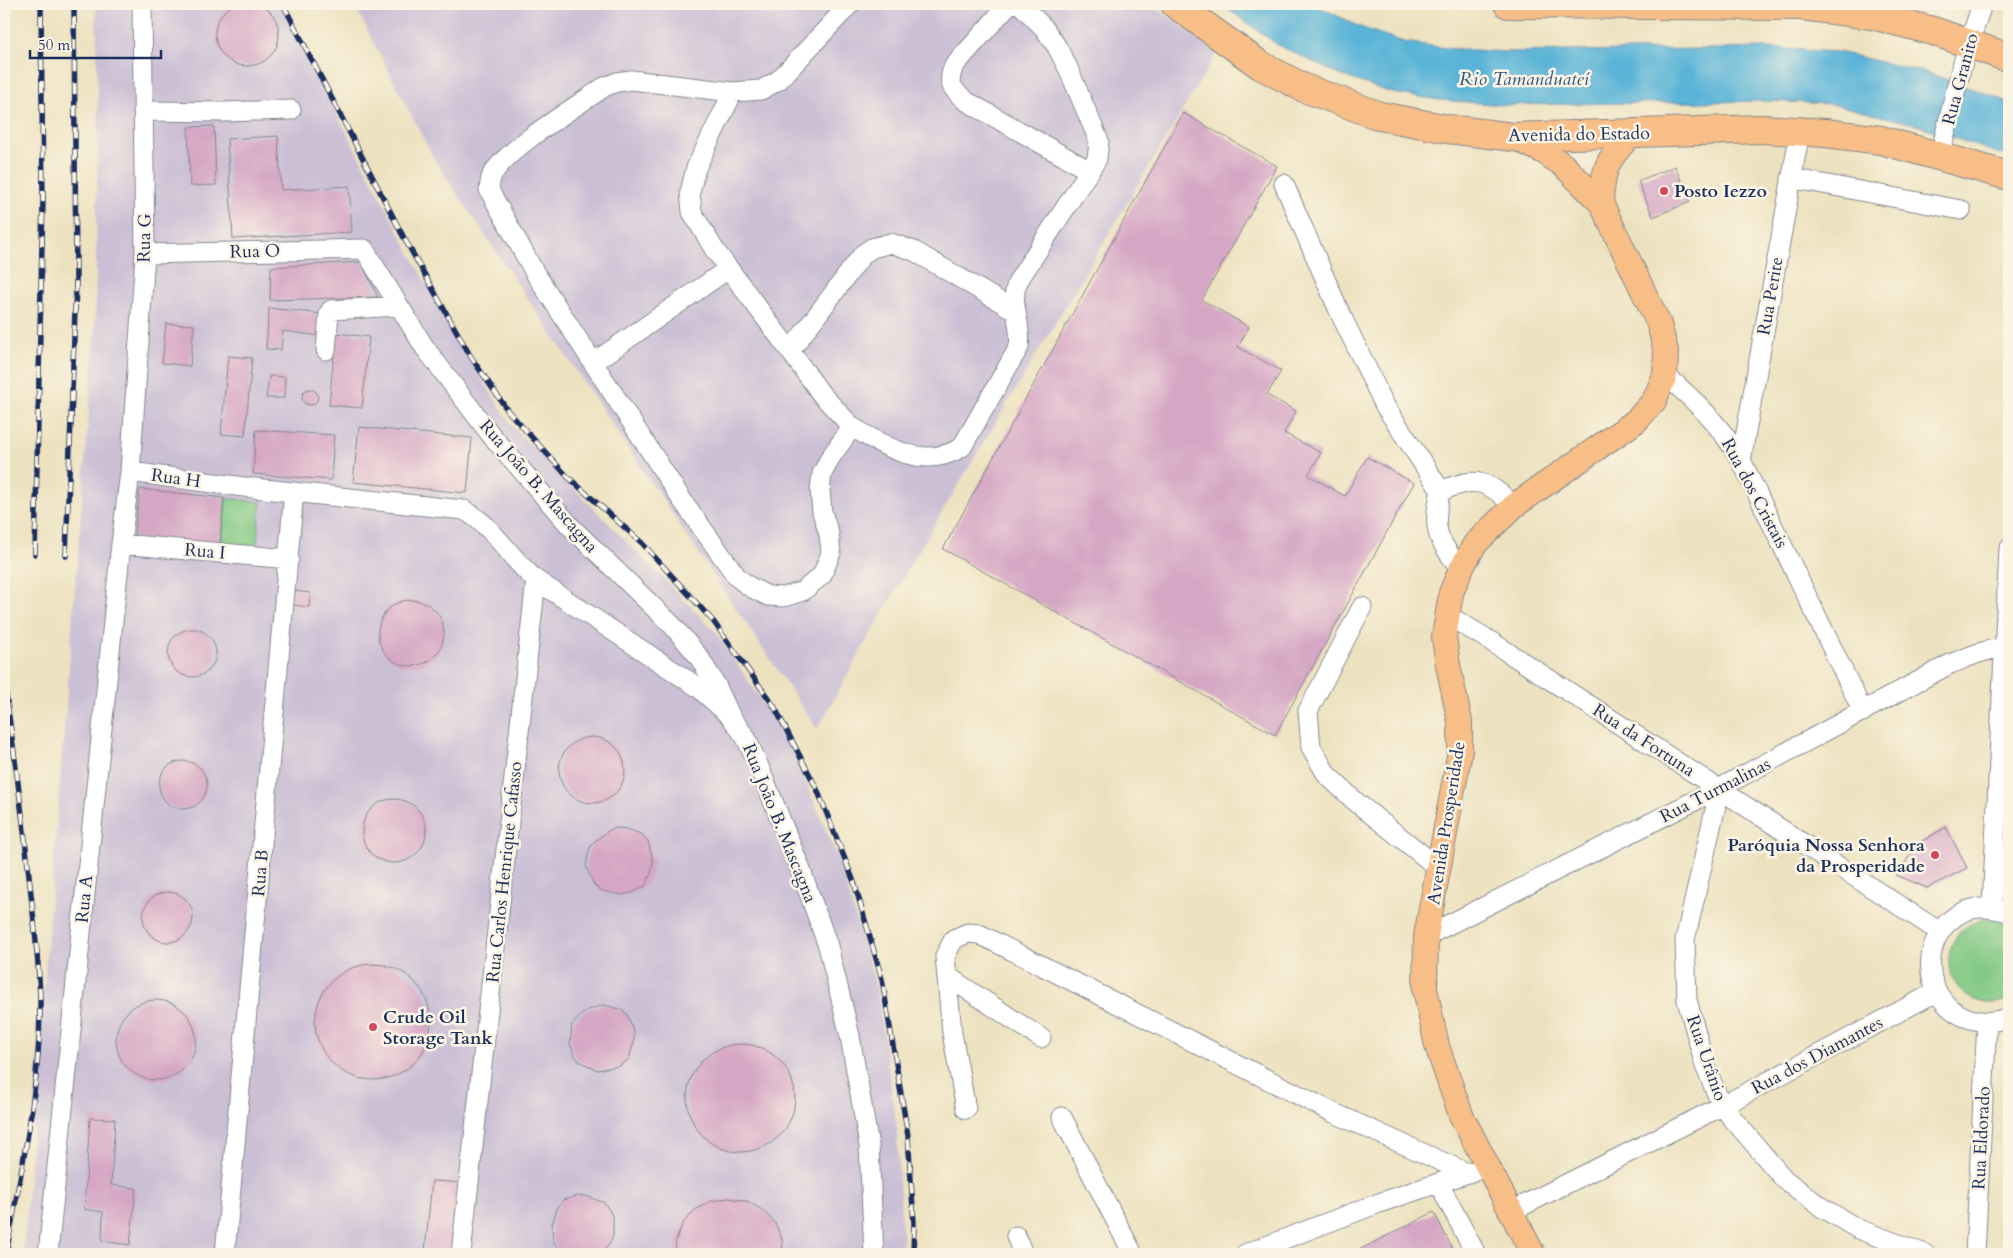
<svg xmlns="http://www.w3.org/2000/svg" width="2013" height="1258" viewBox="0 0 2013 1258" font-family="Cardo,serif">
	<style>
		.industrial { fill: #cbbfd5 }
		.green { fill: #82c984; stroke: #4e7c71 }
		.water { fill: #5ab4d7; stroke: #3a729a }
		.building { fill: #d6a7c5 }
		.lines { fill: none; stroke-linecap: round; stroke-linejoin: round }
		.minor-casing { stroke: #84888f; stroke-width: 21 }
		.major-casing { stroke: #84888f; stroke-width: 26 }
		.highway-casing { stroke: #84888f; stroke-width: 30 }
		.minor { stroke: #fff; stroke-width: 19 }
		.major { stroke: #f7be87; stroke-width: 24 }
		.highway { stroke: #f7be87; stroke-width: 28 }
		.rail-casing { stroke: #1b2f5e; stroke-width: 5.5 }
		.rail { stroke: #fcf5e5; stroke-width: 4; stroke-dasharray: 11; stroke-linecap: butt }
		.poi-dot { fill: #d1495b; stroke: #fcf5e5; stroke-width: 2 }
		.labels { text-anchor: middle; stroke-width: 5; stroke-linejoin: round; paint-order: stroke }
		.street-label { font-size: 18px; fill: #1b2f5e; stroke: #fcf5e5 }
		.poi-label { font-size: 18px; font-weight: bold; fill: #1b2f5e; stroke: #fcf5e5; text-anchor: start }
		.water-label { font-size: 19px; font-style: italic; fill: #2e5782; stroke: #fcf5e5 }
	</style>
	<rect width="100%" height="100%" fill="#fcf5e5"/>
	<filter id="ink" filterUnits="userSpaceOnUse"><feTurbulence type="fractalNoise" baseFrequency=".02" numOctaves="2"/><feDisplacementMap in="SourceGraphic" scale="10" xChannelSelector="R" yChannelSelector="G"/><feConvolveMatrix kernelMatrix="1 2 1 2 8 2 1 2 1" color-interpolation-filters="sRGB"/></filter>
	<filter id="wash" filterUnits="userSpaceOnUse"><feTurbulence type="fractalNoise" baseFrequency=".0096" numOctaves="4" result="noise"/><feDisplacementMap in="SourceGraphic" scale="20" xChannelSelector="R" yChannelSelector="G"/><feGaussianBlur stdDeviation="1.12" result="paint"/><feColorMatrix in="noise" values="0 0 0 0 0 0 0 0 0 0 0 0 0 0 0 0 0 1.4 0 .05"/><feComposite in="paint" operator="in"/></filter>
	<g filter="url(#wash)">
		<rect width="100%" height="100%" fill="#ede2c0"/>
		<path class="industrial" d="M 96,4 L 279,4 L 449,327 L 512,426 L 715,631 L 788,741 L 838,858 L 877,989 L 897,1130 L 903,1254 L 23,1254 L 95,334 L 98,105 Z
			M 354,4 L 1152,4 L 1217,53 L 905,574 L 817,729 L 434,159 Z"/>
		<path class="green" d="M 226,498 L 261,502 L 256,549 L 221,545 Z
			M 1993,917 L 2009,921 L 2009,1000 C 1945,1021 1921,927 1993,917 Z"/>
		<path class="water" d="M 1221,4 L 1313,4 L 1360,27 L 1404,42 L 1445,48 L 1505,52 L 1767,48 L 1839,52 L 1928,73 L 2009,102 L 2009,157 L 1914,124 L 1832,104 L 1766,101 L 1504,105 L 1439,100 L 1392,93 L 1340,75 L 1278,45 Z"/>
		<g id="blocks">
			<path class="building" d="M215 34a32 32 0 1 1 64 0a32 32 0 1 1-64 0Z
				M 1183,113 L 1277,166 L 1202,300 L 1249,327 L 1238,347 L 1281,371 L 1267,395 L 1296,411 L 1284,433 L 1321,453 L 1308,475 L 1345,496 L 1367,457 L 1414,483 L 1275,735 L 943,549 Z
				M 214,126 L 216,185 L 190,186 L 188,127 Z
				M 278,136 L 281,190 L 349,186 L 352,232 L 233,239 L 227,139 Z
				M 1675,166 L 1690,202 L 1653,217 L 1638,181 Z
				M 361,262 L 378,297 L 270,300 L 271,267 Z
				M 269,308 L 323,314 L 320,336 L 283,331 L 281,350 L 266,349 Z
				M 166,324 L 194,325 L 190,366 L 162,363 Z
				M 336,333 L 369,337 L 362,408 L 329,405 Z
				M 228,356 L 252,358 L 245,436 L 221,434 Z
				M 269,376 L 285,377 L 284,398 L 266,398 Z
				M302 397a8 8 0 1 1 16 0a8 8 0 1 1-16 0Z
				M 359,427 L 472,438 L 467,493 L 353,482 Z
				M 256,430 L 334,435 L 331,480 L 253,474 Z
				M 140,489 L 224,498 L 220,547 L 134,538 Z
				M 295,591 L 310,593 L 309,607 L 293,605 Z
				M378 633a33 33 0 1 1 66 0a33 33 0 1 1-66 0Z
				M168 653a24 24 0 1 1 48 0a24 24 0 1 1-48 0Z
				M559 770a33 33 0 1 1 66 0a33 33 0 1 1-66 0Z
				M159 785a24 24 0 1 1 48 0a24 24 0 1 1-48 0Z
				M362 831a32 32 0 1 1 64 0a32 32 0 1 1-64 0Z
				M 1946,827 L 1967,868 L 1927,888 L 1896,875 L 1919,843 Z
				M 617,828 L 627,829 L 641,834 L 648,841 L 653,861 L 651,874 L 645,886 L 632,893 L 622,895 L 602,891 L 595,886 L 592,881 L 586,866 L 589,850 L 593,843 L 609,830 Z
				M143 917a25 25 0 1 1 50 0a25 25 0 1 1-50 0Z
				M315 1022a58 58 0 1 1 116 0a58 58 0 1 1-116 0Z
				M116 1040a40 40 0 1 1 80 0a40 40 0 1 1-80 0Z
				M 603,1005 L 620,1009 L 627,1014 L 634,1032 L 634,1042 L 629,1059 L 619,1066 L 597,1070 L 579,1061 L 574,1054 L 570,1044 L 571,1034 L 572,1025 L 585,1011 Z
				M687 1098a54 54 0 1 1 108 0a54 54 0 1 1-108 0Z
				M 90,1118 L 115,1119 L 111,1185 L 136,1188 L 130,1245 L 102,1241 L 103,1212 L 84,1209 Z
				M 432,1181 L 466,1183 L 459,1253 L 425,1251 Z
				M 578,1196 L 586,1196 L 605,1203 L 613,1217 L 613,1236 L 609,1245 L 600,1254 L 563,1254 L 553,1241 L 552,1224 L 557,1209 L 563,1200 Z
				M 729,1198 L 747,1201 L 762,1210 L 775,1223 L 782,1239 L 783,1254 L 675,1254 L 676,1240 L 683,1223 L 695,1210 L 711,1201 Z
				M 1434,1212 L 1455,1254 L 1351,1254 Z"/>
		</g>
	</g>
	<g filter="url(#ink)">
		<use href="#blocks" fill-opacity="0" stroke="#84888f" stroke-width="1"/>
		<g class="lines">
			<g class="minor-casing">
				<path id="minor" d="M 850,4 L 779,80 L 761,90 L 733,92 L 631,80 L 617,82 L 604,87 C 576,107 508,147 492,175 C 490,179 490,185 489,190 L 535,273 L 682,500 L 737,577 L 750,587 L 768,596 L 784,597 L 803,591 L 822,575 L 831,553 L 829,534 L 822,512 L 820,490 L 822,474 L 830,458 L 852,427 C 886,447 924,471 962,447 L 1019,347 C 1023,324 1008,303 1018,281 L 1097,159 L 1099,141 L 1068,68 L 1057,47 L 1044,28 L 1020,4
					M 1009,4 L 954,66 C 946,83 952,89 966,101 L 1090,171
					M 733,92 L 696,168 L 690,192 L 692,212 L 714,249 L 790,351
					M 144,111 L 224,112 L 291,110
					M 1940,155 L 1961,69 L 1982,4
					M 1791,178 L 1961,210
					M 1284,184 L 1340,313 L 1385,406 L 1441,491
					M 145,254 L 364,249 L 425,348 L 491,435 L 570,526 L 673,626 L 699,657 L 717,687 L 731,717 L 746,738 L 760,769 L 799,865 L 828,946 L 850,1036 L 869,1146 L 874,1254
					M 326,350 L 329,313 L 331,310 L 399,306
					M 593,363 L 728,269
					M 1665,375 C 1696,401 1720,425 1741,460 L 1863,712
					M 852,427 L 822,395 L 790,351 L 863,254 L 872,248 L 891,243 L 914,251 L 1016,311
					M 1741,460 L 1800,131
					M 130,472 L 145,254 L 142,4
					M 121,544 L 289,559
					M 1461,569 C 1437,541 1431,527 1441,491 C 1476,476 1487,480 1514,506
					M 1362,607 L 1308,711 L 1311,747 L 1327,775 L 1356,802 L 1440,869
					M 1447,615 L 1484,637 L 1940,932
					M 1720,788 L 1685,940 L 1687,1000 L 1705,1066 L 1722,1106 L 1784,1179 L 1821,1207 L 1858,1229 L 1925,1254
					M 1992,908 L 2009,549
					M 2009,912 C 1997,909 1984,906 1972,909 C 1920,923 1916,997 1965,1017 C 1980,1023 1995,1023 2009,1017
					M 1426,936 L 1720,788 L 1950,664 C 1967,658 1990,646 2009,649
					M 947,976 L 1041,1038
					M 966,1109 L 952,1033 L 945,956 L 954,939 L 968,933 L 979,934 L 1332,1112 L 1467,1173
					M 1062,1117 L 1133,1254
					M 1439,1184 L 1476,1254
					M 1510,1212 L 1722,1106 L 1936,992
					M 1016,1236 L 1023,1254
					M 48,1254 L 121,544 L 130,472 L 244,487 L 464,510 C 494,526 510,559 536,580 L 699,688 L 731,717
					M 225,1254 L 294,492
					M 461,1254 L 536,580
					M 1245,1254 L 1379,1203 L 1474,1171
					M 1975,1254 L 1987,1022"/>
			</g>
			<g class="major-casing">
				<path id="major" d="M 1513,137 L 1544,152 L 1563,165 L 1601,203 L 1659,324 L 1666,351 L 1665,375 L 1654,401 L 1636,421 L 1514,506 L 1475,544 L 1461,569 L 1451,593 L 1444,637 L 1448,665 L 1460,722 L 1460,751 L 1426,936 L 1425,989 L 1437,1046 L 1461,1115 L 1533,1254
					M 1601,203 C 1603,168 1607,159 1632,134"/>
			</g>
			<g class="highway-casing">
				<path id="highway" d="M 1175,4 L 1260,65 L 1304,88 L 1380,116 L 1448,129 L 1513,137 L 1763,129 L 1825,133 L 1881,140 L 2009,176
					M 1508,4 L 1802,6 L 1872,15 L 1933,31 L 2009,58"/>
			</g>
			<use href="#minor" class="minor"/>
			<use href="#major" class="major"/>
			<use href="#highway" class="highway"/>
			<g class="rail-casing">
				<path id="rail" d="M 283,4 L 403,236 L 471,357 L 508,411 L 568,477 L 642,543 L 713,621 L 774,706 L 817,789 L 854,882 L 882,979 L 908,1136 L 914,1223 L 913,1254
					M 35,554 L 43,199 L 41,4
					M 66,556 L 76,283 L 74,4
					M 4,682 C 14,750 23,817 30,885 C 34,923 39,961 40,999 C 41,1085 21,1170 6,1254"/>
			</g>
			<use href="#rail" class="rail"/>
		</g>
	</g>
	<g class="poi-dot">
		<circle cx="1664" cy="191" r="5"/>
		<circle cx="1935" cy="855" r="5"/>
		<circle cx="373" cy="1027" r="5"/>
	</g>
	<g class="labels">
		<g class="street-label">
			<text transform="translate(1960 79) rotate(-75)" y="6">Rua Granito</text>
			<text transform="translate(1579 134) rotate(-1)" y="6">Avenida do Estado</text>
			<text transform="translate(144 238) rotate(-89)" y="6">Rua G</text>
			<text transform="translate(255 251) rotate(-1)" y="6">Rua O</text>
			<text transform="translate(1770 296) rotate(-80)" y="6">Rua Perite</text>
			<text transform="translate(176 478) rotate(8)" y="6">Rua H</text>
			<text transform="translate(539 486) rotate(49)" y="6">Rua João B. Mascagna</text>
			<text transform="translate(1755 493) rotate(62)" y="6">Rua dos Cristais</text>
			<text transform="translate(205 551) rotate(5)" y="6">Rua I</text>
			<text transform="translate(1644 740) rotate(33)" y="6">Rua da Fortuna</text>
			<text transform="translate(1715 790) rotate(-27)" y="6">Rua Turmalinas</text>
			<text transform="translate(780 823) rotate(68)" y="6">Rua João B. Mascagna</text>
			<text transform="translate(1446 823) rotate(-81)" y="6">Avenida Prosperidade</text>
			<text transform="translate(504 872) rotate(-84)" y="6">Rua Carlos Henrique Cafasso</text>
			<text transform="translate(260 873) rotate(-85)" y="6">Rua B</text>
			<text transform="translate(84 899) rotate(-84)" y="6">Rua A</text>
			<text transform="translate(1817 1055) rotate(-28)" y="6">Rua dos Diamantes</text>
			<text transform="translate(1707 1058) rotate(71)" y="6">Rua Urânio</text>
			<text transform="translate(1981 1138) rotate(-87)" y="6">Rua Eldorado</text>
		</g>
		<g class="poi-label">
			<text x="1674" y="197">Posto Iezzo</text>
			<text x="1925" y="851" text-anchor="end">Paróquia Nossa Senhora<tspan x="1925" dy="21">da Prosperidade</tspan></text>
			<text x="383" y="1023">Crude Oil<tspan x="383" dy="21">Storage Tank</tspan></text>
		</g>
		<g class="water-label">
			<text x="1524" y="85">Rio Tamanduateí</text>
		</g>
	</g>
	<rect width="2013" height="1258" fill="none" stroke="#fcf5e5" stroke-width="20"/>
	<path d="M30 50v8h131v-8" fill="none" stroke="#1b2f5e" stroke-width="2.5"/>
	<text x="38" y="50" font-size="15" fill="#1b2f5e" stroke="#fcf5e5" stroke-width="4" paint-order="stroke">50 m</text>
</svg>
